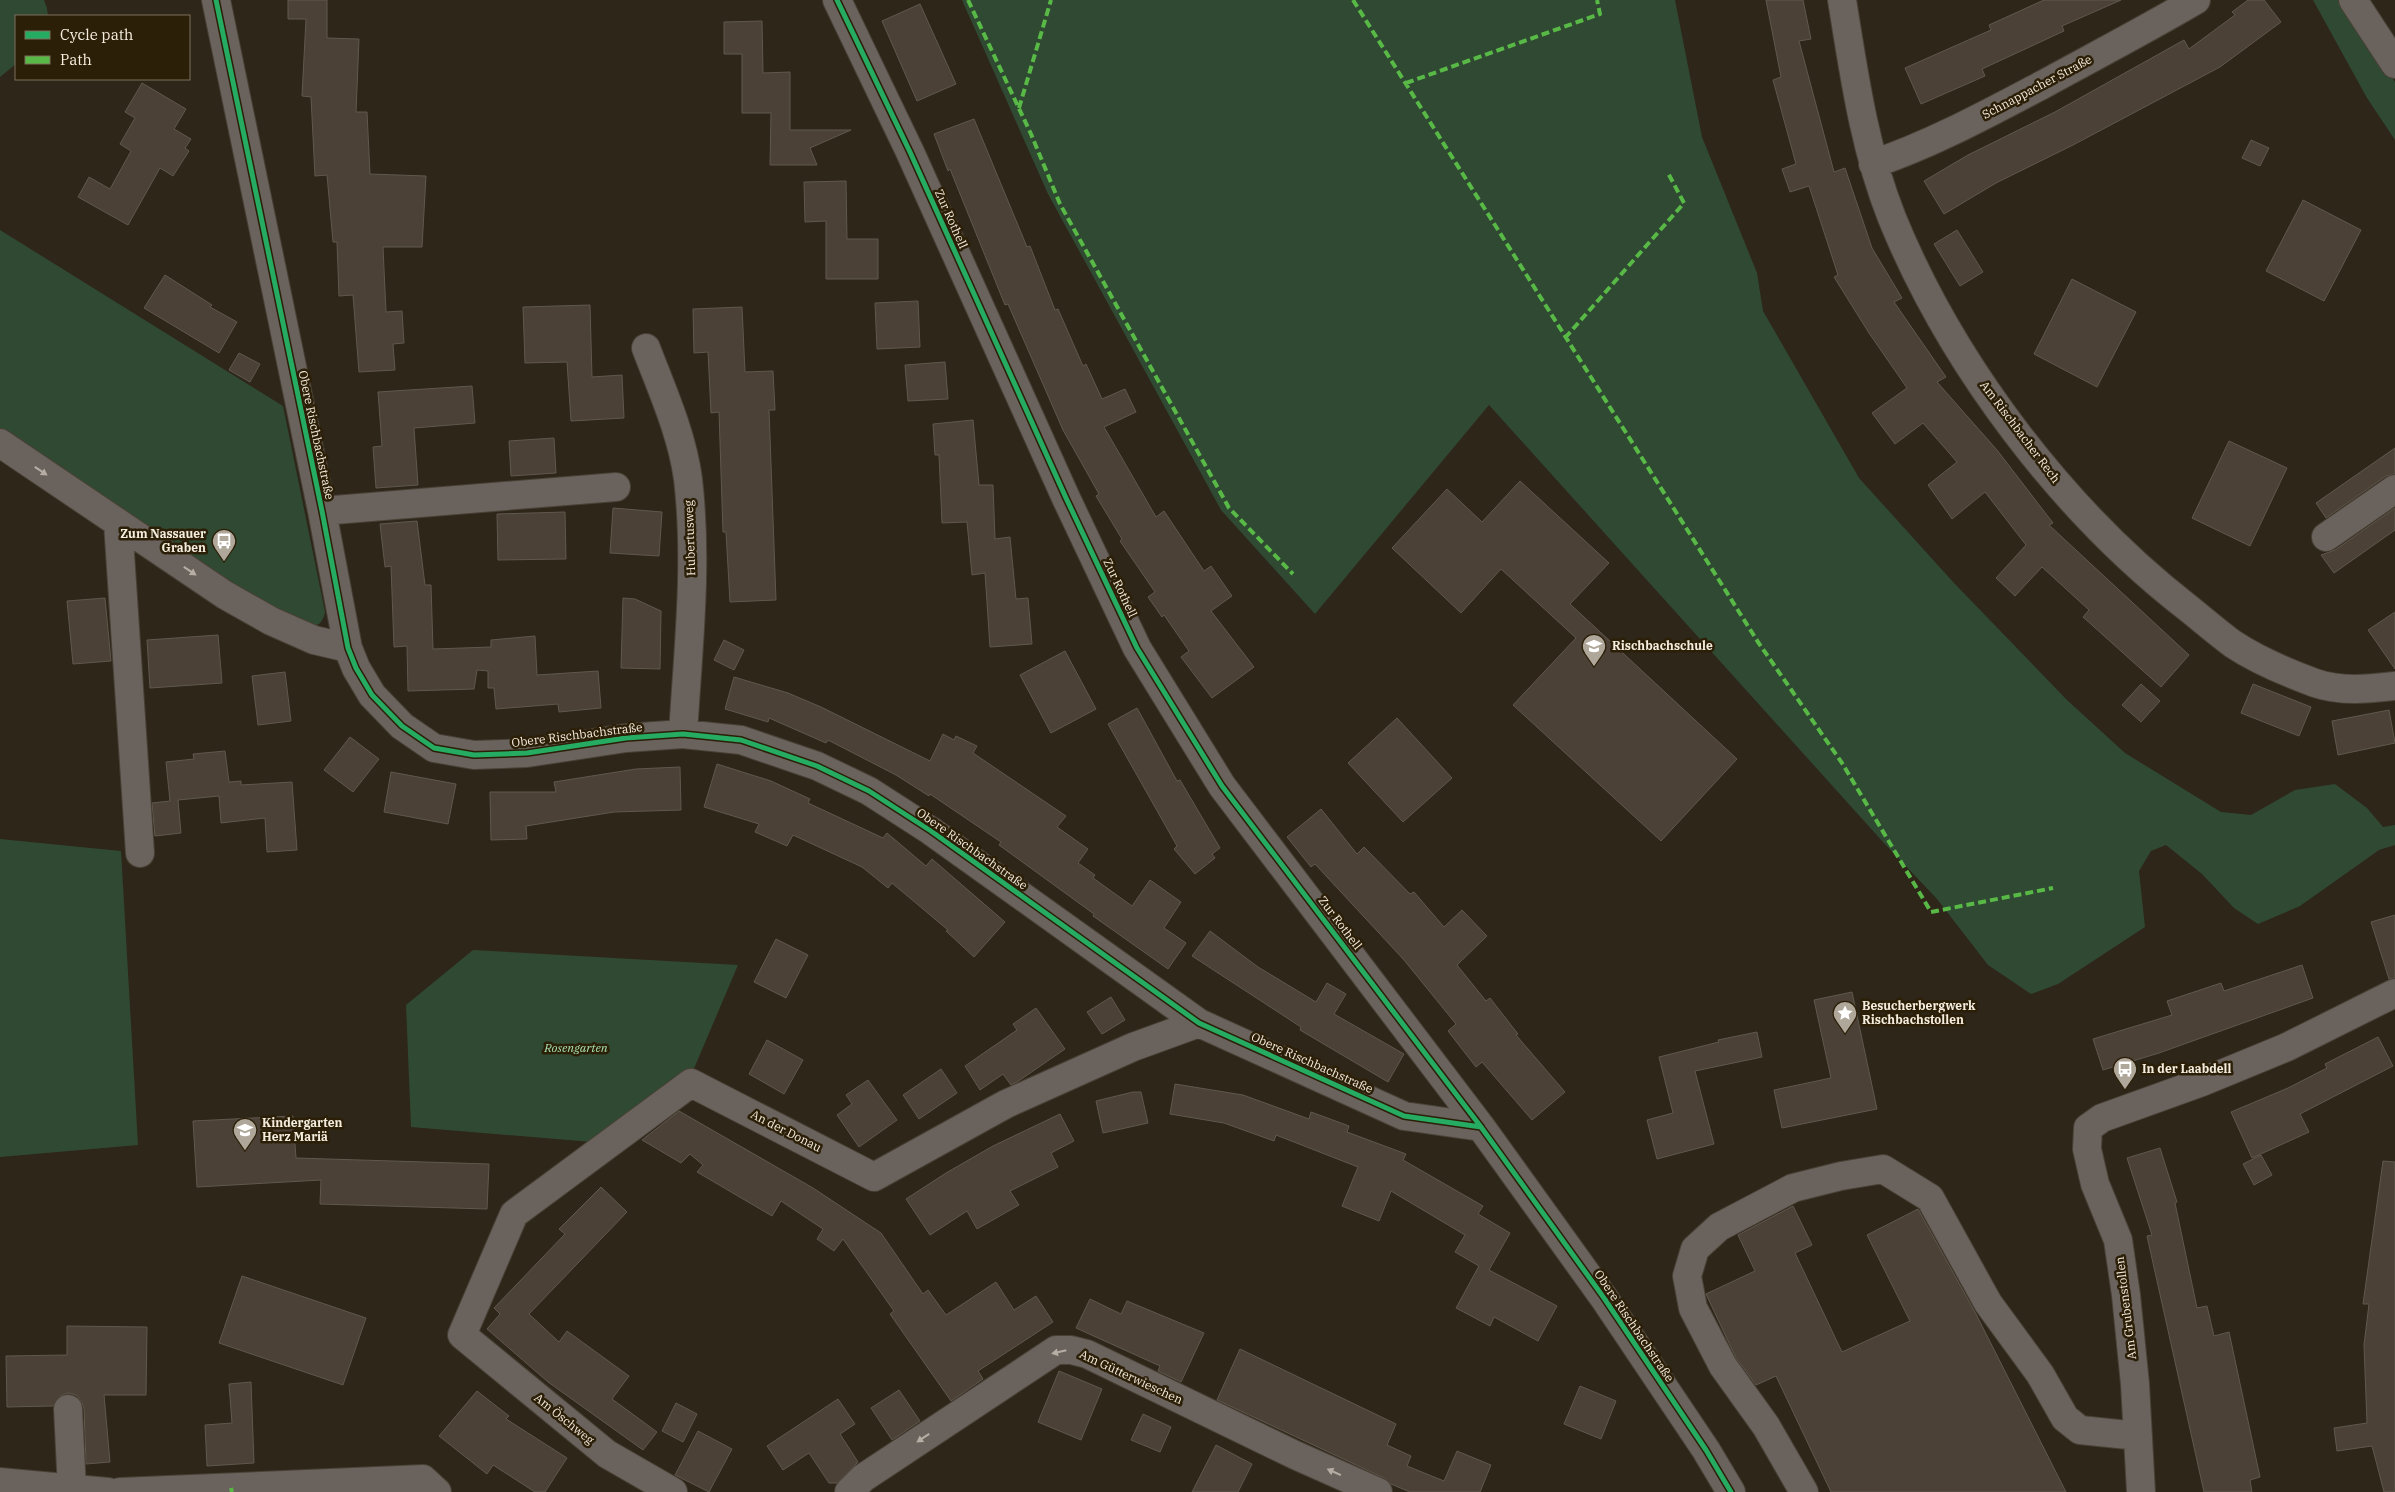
<svg xmlns="http://www.w3.org/2000/svg" width="2395" height="1492" viewBox="0 0 2395 1492" font-family="'IBM Plex Serif',serif">
	<style>
		.green { fill: #304932 }
		.building { fill: #4b4136; stroke: #60584e }
		.lines { fill: none; stroke-linecap: round; stroke-linejoin: round }
		.minor-casing { stroke: #484136; stroke-width: 30 }
		.minor { stroke: #6a625c; stroke-width: 28 }
		.quiet { stroke: #58b947; stroke-width: 4; stroke-dasharray: 8 4; stroke-linecap: butt }
		.cycleway-casing { stroke: #2c1f07; stroke-width: 8 }
		.cycleway { stroke: #26ab63; stroke-width: 5 }
		.oneway { fill: #b6aea4 }
		.labels { text-anchor: middle; stroke-width: 5; stroke-linejoin: round; paint-order: stroke }
		.street-label { font-size: 12px; fill: #f5edde; stroke: #2c1f07 }
		.poi-label { font-size: 12px; font-weight: bold; fill: #f5edde; stroke: #2c1f07; text-anchor: start }
		.park-label { font-size: 12px; font-style: italic; fill: #a8e2b1; stroke: #2c1f07 }
	</style>
	<rect width="100%" height="100%" fill="#2e2619"/>
	<path class="green" d="M 0,0 L 44,0 L 47,8 L 48,16 L 16,16 L 16,64 L 0,77 Z
		M 962,0 L 1675,0 L 1702,137 L 1757,273 L 1763,311 L 1859,478 L 1954,583 L 2067,700 L 2125,753 L 2221,812 L 2251,815 L 2295,790 L 2335,784 L 2367,808 L 2383,827 L 2395,825 L 2395,845 L 2379,850 L 2300,906 L 2258,924 L 2234,908 L 2202,874 L 2166,845 L 2151,851 L 2139,871 L 2145,927 L 2058,984 L 2031,994 L 1988,965 L 1937,899 L 1883,842 L 1489,405 L 1315,614 L 1221,510 L 1048,194 Z
		M 2313,0 L 2339,0 L 2395,82 L 2395,140 L 2367,98 Z
		M 0,230 L 283,406 L 325,612 C 320,638 297,622 281,615 L 0,428 Z
		M 0,839 L 121,851 L 138,1145 L 0,1157 Z
		M 473,950 L 738,965 L 690,1078 L 604,1143 L 411,1127 L 406,1005 Z"/>
	<path class="building" d="M 288,0 L 327,0 L 327,38 L 359,39 L 356,112 L 367,112 L 370,174 L 426,176 L 422,247 L 383,247 L 386,312 L 402,311 L 404,343 L 393,344 L 395,370 L 359,372 L 353,295 L 339,296 L 337,242 L 333,242 L 327,175 L 315,176 L 311,97 L 302,96 L 306,19 L 288,19 Z
		M 1766,0 L 1803,0 L 1811,39 L 1799,41 L 1834,172 L 1845,168 L 1872,248 L 1902,298 L 1894,302 L 1946,377 L 1937,382 L 1997,450 L 2053,523 L 2049,525 L 2189,655 L 2161,687 L 2083,617 L 2089,610 L 2042,567 L 2015,596 L 1996,578 L 2026,545 L 1985,492 L 1952,519 L 1928,485 L 1957,462 L 1923,423 L 1895,444 L 1872,413 L 1907,388 L 1869,333 L 1834,277 L 1838,275 L 1809,186 L 1790,192 L 1782,169 L 1796,164 L 1773,80 L 1781,77 Z
		M 2044,0 L 2121,0 L 2062,26 L 2064,31 L 1982,69 L 1985,76 L 1921,104 L 1905,68 L 1991,30 L 1989,25 Z
		M 2248,0 L 2264,0 L 2281,22 L 2220,67 L 2073,145 L 1996,183 L 1944,214 L 1924,181 L 1968,155 L 2055,112 L 2184,40 L 2189,49 L 2235,15 L 2232,12 Z
		M 920,4 L 956,84 L 917,101 L 882,21 Z
		M 762,21 L 763,73 L 790,72 L 790,130 L 851,130 L 810,148 L 817,165 L 770,165 L 771,113 L 742,113 L 742,54 L 724,54 L 724,22 Z
		M 142,83 L 186,109 L 174,129 L 191,139 L 185,148 L 189,151 L 173,176 L 160,168 L 128,225 L 78,197 L 89,177 L 110,189 L 131,151 L 120,144 L 135,118 L 125,112 Z
		M 974,119 L 1027,247 L 1030,246 L 1055,310 L 1058,309 L 1083,366 L 1086,364 L 1102,399 L 1125,389 L 1136,412 L 1104,427 L 1156,517 L 1164,511 L 1204,571 L 1211,566 L 1232,596 L 1211,611 L 1254,667 L 1212,698 L 1181,657 L 1189,651 L 1164,615 L 1162,617 L 1148,597 L 1155,592 L 1120,541 L 1122,539 L 1096,496 L 1099,494 L 1063,430 L 1008,304 L 1005,305 L 950,169 L 948,171 L 934,134 Z
		M 2251,140 L 2269,148 L 2260,166 L 2242,158 Z
		M 846,181 L 847,239 L 878,239 L 878,279 L 826,279 L 826,221 L 805,222 L 804,182 Z
		M 2303,200 L 2361,230 L 2324,301 L 2266,271 Z
		M 1957,230 L 1983,272 L 1960,286 L 1934,244 Z
		M 165,275 L 212,305 L 210,307 L 237,322 L 219,353 L 144,308 Z
		M 2072,279 L 2136,312 L 2097,387 L 2034,354 Z
		M 918,301 L 920,347 L 877,349 L 875,303 Z
		M 590,305 L 592,377 L 622,375 L 624,418 L 571,421 L 567,362 L 525,363 L 523,307 Z
		M 742,307 L 745,372 L 773,371 L 775,410 L 769,410 L 776,600 L 730,602 L 726,532 L 723,532 L 719,412 L 711,413 L 708,352 L 694,353 L 693,309 Z
		M 239,353 L 260,364 L 250,382 L 229,370 Z
		M 945,362 L 948,399 L 908,401 L 905,365 Z
		M 472,386 L 475,423 L 414,428 L 418,485 L 376,488 L 373,447 L 382,446 L 378,392 Z
		M 973,420 L 979,485 L 993,485 L 995,539 L 1010,537 L 1016,599 L 1028,598 L 1032,644 L 990,647 L 985,573 L 972,575 L 967,522 L 942,523 L 939,455 L 935,455 L 933,424 Z
		M 554,438 L 556,473 L 511,476 L 509,441 Z
		M 2229,441 L 2287,468 L 2250,546 L 2192,518 Z
		M 2395,448 L 2395,474 L 2386,476 L 2326,518 L 2316,503 Z
		M 1520,481 L 1609,563 L 1570,604 L 1737,759 L 1661,841 L 1513,705 L 1576,638 L 1501,569 L 1461,613 L 1392,548 L 1447,489 L 1482,522 Z
		M 613,508 L 662,512 L 659,556 L 610,553 Z
		M 2395,508 L 2395,530 L 2334,573 L 2321,555 L 2335,550 Z
		M 565,512 L 566,559 L 498,560 L 497,514 Z
		M 417,521 L 425,585 L 431,585 L 433,649 L 491,647 L 491,640 L 535,636 L 537,675 L 598,671 L 601,708 L 559,712 L 558,704 L 496,709 L 494,688 L 488,688 L 488,671 L 477,670 L 474,689 L 408,691 L 407,646 L 394,647 L 391,566 L 385,567 L 380,524 Z
		M 105,598 L 111,661 L 73,664 L 67,601 Z
		M 623,598 L 635,599 L 661,611 L 660,669 L 621,668 Z
		M 2395,612 L 2395,669 L 2368,630 Z
		M 218,635 L 222,683 L 150,688 L 147,640 Z
		M 724,640 L 744,650 L 734,670 L 714,660 Z
		M 1065,651 L 1096,709 L 1051,733 L 1020,675 Z
		M 285,672 L 291,721 L 258,725 L 252,676 Z
		M 734,677 L 788,693 L 821,707 L 930,761 L 943,734 L 954,740 L 956,736 L 977,746 L 973,753 L 1066,816 L 1057,827 L 1088,849 L 1078,863 L 1095,875 L 1093,878 L 1132,906 L 1150,880 L 1181,902 L 1164,928 L 1186,943 L 1168,969 L 1093,916 L 1094,914 L 999,845 L 1001,842 L 930,794 L 929,796 L 896,775 L 828,740 L 826,743 L 769,718 L 768,722 L 725,709 Z
		M 2141,684 L 2160,701 L 2141,722 L 2122,705 Z
		M 2253,684 L 2311,707 L 2299,736 L 2241,713 Z
		M 1137,708 L 1177,781 L 1180,780 L 1220,848 L 1212,854 L 1215,858 L 1195,874 L 1174,849 L 1177,846 L 1108,724 Z
		M 2389,710 L 2395,743 L 2338,755 L 2332,721 Z
		M 1397,718 L 1452,778 L 1403,822 L 1348,763 Z
		M 350,737 L 379,759 L 353,792 L 324,770 Z
		M 225,751 L 229,782 L 241,781 L 241,785 L 292,782 L 297,850 L 267,852 L 265,818 L 221,823 L 219,796 L 178,800 L 181,833 L 155,836 L 152,803 L 170,801 L 166,762 L 194,759 L 193,754 Z
		M 717,764 L 771,781 L 810,799 L 808,803 L 883,838 L 887,833 L 926,866 L 932,859 L 1005,922 L 974,957 L 946,931 L 948,930 L 892,883 L 888,888 L 862,867 L 793,835 L 787,846 L 755,832 L 759,824 L 704,807 Z
		M 680,767 L 681,810 L 614,812 L 526,826 L 527,839 L 491,840 L 490,792 L 556,792 L 554,782 L 636,769 Z
		M 391,772 L 456,784 L 448,824 L 384,812 Z
		M 1321,809 L 1357,854 L 1364,847 L 1410,894 L 1414,892 L 1444,927 L 1462,910 L 1487,936 L 1457,965 L 1486,1001 L 1490,998 L 1518,1034 L 1516,1035 L 1565,1092 L 1532,1120 L 1482,1062 L 1476,1067 L 1448,1031 L 1456,1024 L 1404,960 L 1315,864 L 1311,867 L 1287,837 Z
		M 2395,915 L 2395,978 L 2389,979 L 2371,922 Z
		M 1210,931 L 1258,967 L 1316,1002 L 1327,983 L 1346,994 L 1334,1014 L 1404,1054 L 1388,1082 L 1300,1030 L 1301,1027 L 1192,956 Z
		M 776,939 L 808,955 L 786,998 L 754,982 Z
		M 2302,965 L 2313,998 L 2159,1053 L 2103,1070 L 2093,1039 L 2172,1015 L 2167,1001 L 2221,983 L 2224,991 Z
		M 1852,992 L 1877,1109 L 1782,1128 L 1774,1090 L 1831,1078 L 1814,1000 Z
		M 1111,997 L 1125,1020 L 1102,1034 L 1087,1012 Z
		M 1036,1008 L 1065,1049 L 1017,1082 L 1011,1085 L 1003,1074 L 980,1090 L 965,1066 L 1017,1030 L 1013,1024 Z
		M 1757,1032 L 1762,1057 L 1695,1071 L 1714,1144 L 1657,1159 L 1647,1120 L 1673,1113 L 1659,1057 L 1719,1042 L 1718,1040 Z
		M 2378,1037 L 2393,1066 L 2300,1114 L 2309,1132 L 2252,1158 L 2231,1112 L 2288,1088 L 2327,1068 L 2325,1064 Z
		M 767,1040 L 803,1060 L 784,1094 L 749,1074 Z
		M 941,1069 L 957,1093 L 919,1119 L 903,1095 Z
		M 868,1080 L 897,1120 L 859,1147 L 837,1115 L 852,1104 L 846,1095 Z
		M 1175,1084 L 1243,1095 L 1309,1119 L 1311,1112 L 1349,1126 L 1347,1132 L 1406,1154 L 1403,1160 L 1483,1206 L 1478,1214 L 1510,1233 L 1489,1270 L 1557,1306 L 1538,1341 L 1494,1317 L 1490,1326 L 1456,1308 L 1479,1266 L 1455,1252 L 1465,1235 L 1391,1191 L 1379,1221 L 1342,1206 L 1358,1167 L 1276,1135 L 1274,1141 L 1224,1123 L 1170,1114 Z
		M 1133,1092 L 1141,1092 L 1148,1123 L 1103,1133 L 1096,1101 Z
		M 679,1111 L 813,1188 L 881,1233 L 923,1294 L 928,1290 L 946,1315 L 996,1282 L 1014,1310 L 1036,1296 L 1053,1322 L 978,1371 L 983,1379 L 951,1401 L 890,1314 L 894,1311 L 843,1239 L 834,1251 L 817,1239 L 823,1229 L 781,1201 L 772,1216 L 697,1172 L 703,1165 L 690,1154 L 681,1163 L 642,1140 Z
		M 1060,1114 L 1074,1141 L 1051,1153 L 1058,1167 L 1010,1191 L 1019,1205 L 977,1229 L 967,1211 L 930,1235 L 906,1199 L 946,1173 L 993,1146 Z
		M 293,1116 L 296,1158 L 489,1164 L 487,1209 L 320,1204 L 321,1180 L 197,1187 L 193,1121 Z
		M 2160,1148 L 2177,1202 L 2175,1203 L 2197,1308 L 2207,1306 L 2214,1336 L 2229,1332 L 2260,1477 L 2250,1480 L 2252,1492 L 2204,1492 L 2147,1236 L 2152,1235 L 2127,1158 Z
		M 2261,1155 L 2272,1175 L 2254,1185 L 2243,1164 Z
		M 2383,1161 L 2395,1162 L 2395,1492 L 2384,1492 L 2372,1446 L 2337,1451 L 2334,1428 L 2367,1423 L 2364,1345 L 2369,1304 L 2363,1304 Z
		M 601,1187 L 627,1212 L 529,1314 L 559,1342 L 567,1331 L 629,1376 L 612,1399 L 657,1432 L 643,1450 L 548,1382 L 487,1329 L 500,1314 L 494,1308 L 565,1234 L 559,1229 Z
		M 1793,1206 L 1812,1245 L 1795,1253 L 1842,1352 L 1910,1321 L 1867,1235 L 1918,1209 L 1976,1314 L 2066,1492 L 1831,1492 L 1776,1376 L 1756,1385 L 1736,1358 L 1706,1294 L 1755,1271 L 1738,1235 Z
		M 242,1276 L 366,1318 L 343,1385 L 219,1343 Z
		M 1090,1299 L 1121,1314 L 1127,1301 L 1204,1333 L 1181,1382 L 1158,1371 L 1160,1366 L 1076,1328 Z
		M 67,1326 L 147,1327 L 146,1395 L 104,1395 L 110,1462 L 86,1464 L 84,1408 L 81,1401 L 76,1395 L 68,1393 L 60,1396 L 53,1406 L 7,1407 L 6,1356 L 67,1355 Z
		M 1240,1349 L 1396,1424 L 1387,1445 L 1411,1456 L 1407,1466 L 1444,1481 L 1457,1451 L 1491,1465 L 1480,1492 L 1410,1492 L 1391,1484 L 1384,1478 L 1217,1400 Z
		M 1059,1371 L 1102,1389 L 1081,1440 L 1038,1422 Z
		M 251,1382 L 254,1463 L 207,1466 L 205,1425 L 232,1423 L 229,1384 Z
		M 1580,1386 L 1616,1401 L 1601,1439 L 1564,1424 Z
		M 899,1390 L 920,1421 L 892,1440 L 871,1408 Z
		M 477,1391 L 509,1416 L 506,1419 L 567,1458 L 545,1492 L 535,1492 L 493,1465 L 487,1474 L 439,1436 Z
		M 838,1399 L 855,1424 L 840,1434 L 858,1462 L 837,1483 L 829,1483 L 809,1453 L 783,1470 L 767,1446 Z
		M 676,1403 L 697,1414 L 683,1442 L 662,1431 Z
		M 1143,1414 L 1171,1427 L 1160,1452 L 1131,1440 Z
		M 698,1431 L 732,1449 L 709,1492 L 675,1475 Z
		M 1216,1445 L 1252,1464 L 1238,1492 L 1192,1492 Z"/>
	<g class="lines">
		<g class="minor-casing">
			<path id="minor" d="M 216,0 L 322,511 L 348,648 L 356,668 L 372,695 L 402,726 L 434,748 L 474,755 L 527,753 L 626,738 L 683,734 L 741,740 L 817,766 L 869,791 L 931,831 L 1199,1023 L 1404,1116 L 1481,1127
				M 837,0 L 910,152 L 1066,498 L 1137,648 L 1222,786 L 1481,1127 L 1604,1298 L 1706,1450 L 1731,1492
				M 1842,0 C 1854,74 1864,148 1892,218 C 1952,365 2063,511 2188,608 C 2203,620 2218,633 2233,644 C 2257,660 2288,673 2315,683 C 2341,692 2368,689 2395,686
				M 2353,0 L 2395,64
				M 1873,164 C 1932,144 1987,114 2042,85 C 2093,57 2145,30 2196,0
				M 646,348 C 662,390 682,434 688,479 C 698,564 688,650 683,734
				M 0,443 L 225,595 L 271,621 L 314,640 L 348,648
				M 322,511 L 616,487
				M 118,523 L 140,853
				M 2326,537 L 2395,489
				M 68,1409 L 72,1489
				M 0,1482 L 108,1492
				M 120,1492 L 423,1479 L 437,1492
				M 673,1492 L 607,1454 L 462,1335 L 514,1214 L 691,1083 L 874,1177 L 1006,1104 L 1133,1047 L 1199,1023
				M 849,1492 L 863,1478 L 1056,1350 L 1071,1350 L 1087,1354 L 1295,1455 L 1378,1492
				M 1804,1492 L 1766,1426 L 1723,1366 L 1693,1308 L 1687,1276 L 1695,1249 L 1719,1227 L 1793,1188 L 1841,1176 L 1883,1169 L 1930,1198 L 1988,1303 L 2040,1374 L 2065,1418 L 2080,1430 L 2138,1436
				M 2141,1492 L 2135,1384 L 2126,1295 L 2118,1240 L 2095,1184 L 2087,1149 L 2088,1128 L 2102,1118 L 2202,1082 L 2287,1047 L 2395,993"/>
		</g>
		<use href="#minor" class="minor"/>
		<path class="quiet" d="M 968,0 L 1031,134 L 1060,204 L 1229,508 L 1293,574
			M 1353,0 L 1758,642 L 1842,763 L 1931,912 L 2053,888
			M 1406,83 L 1600,14 L 1597,0
			M 1019,108 L 1051,0
			M 1565,338 L 1684,203 L 1668,173
			M 231,1488 L 232,1492"/>
		<g class="cycleway-casing">
			<path id="cycleway" d="M 216,0 L 322,511 L 348,648 L 356,668 L 372,695 L 402,726 L 434,748 L 474,755 L 527,753 L 626,738 L 683,734 L 741,740 L 817,766 L 869,791 L 931,831 L 1199,1023 L 1404,1116 L 1481,1127
				M 837,0 L 910,152 L 1066,498 L 1137,648 L 1222,786 L 1481,1127 L 1604,1298 L 1706,1450 L 1731,1492"/>
		</g>
		<use href="#cycleway" class="cycleway"/>
	</g>
	<defs><path id="oneway-solid" d="M-6-.8H1V-3.2L6.5 0L1 3.2V.8H-6Z" transform="scale(1.25)"/></defs>
	<g class="oneway">
		<use href="#oneway-solid" transform="translate(41 471) rotate(34)"/>
		<use href="#oneway-solid" transform="translate(190 571) rotate(34)"/>
		<use href="#oneway-solid" transform="translate(1059 1352) rotate(167)"/>
		<use href="#oneway-solid" transform="translate(923 1438) rotate(146)"/>
		<use href="#oneway-solid" transform="translate(1334 1472) rotate(-156)"/>
	</g>
	<defs>
		<g id="bus-pin" transform="scale(1.25)"><path d="M0 17L-7.5 6A9.5 9.5 0 1 1 7.5 6Z" fill="#afa799" stroke="#2c1f07"/><path d="M-5-6H5V4H4V6H2V4H-2V6H-4V4H-5ZM-3.5-4V0h7V-4ZM-3.5 1.2v1.5H-2V1.2ZM2 1.2v1.5H3.5V1.2Z" fill="#fff"/></g>
		<g id="school-pin" transform="scale(1.25)"><path d="M0 17L-7.5 6A9.5 9.5 0 1 1 7.5 6Z" fill="#afa799" stroke="#2c1f07"/><path d="M0-5L7-2L0 1L-7-2ZM-4 1L0 2.5L4 1V4Q0 6-4 4Z" fill="#fff"/></g>
		<g id="sight-pin" transform="scale(1.25)"><path d="M0 17L-7.5 6A9.5 9.5 0 1 1 7.5 6Z" fill="#afa799" stroke="#2c1f07"/><path d="M0-6L1.8-2.2L6-1.7L2.9 1.2L3.7 5.4L0 3.3L-3.7 5.4L-2.9 1.2L-6-1.7L-1.8-2.2Z" fill="#fff"/></g>
	</defs>
	<g fill-rule="evenodd">
		<use href="#bus-pin" x="224" y="541"/>
		<use href="#school-pin" x="1594" y="646"/>
		<use href="#sight-pin" x="1845" y="1013"/>
		<use href="#bus-pin" x="2125" y="1069"/>
		<use href="#school-pin" x="245" y="1130"/>
	</g>
	<g class="labels">
		<g class="street-label">
			<text transform="translate(2037 87) rotate(-28)" y="4">Schnappacher Straße</text>
			<text transform="translate(951 219) rotate(66)" y="4">Zur Rothell</text>
			<text transform="translate(2020 432) rotate(53)" y="4">Am Rischbacher Rech</text>
			<text transform="translate(316 435) rotate(78)" y="4">Obere Rischbachstraße</text>
			<text transform="translate(690 538) rotate(-92)" y="4">Hubertusweg</text>
			<text transform="translate(1120 588) rotate(65)" y="4">Zur Rothell</text>
			<text transform="translate(577 735) rotate(-7)" y="4">Obere Rischbachstraße</text>
			<text transform="translate(972 849) rotate(35)" y="4">Obere Rischbachstraße</text>
			<text transform="translate(1340 923) rotate(53)" y="4">Zur Rothell</text>
			<text transform="translate(1312 1063) rotate(24)" y="4">Obere Rischbachstraße</text>
			<text transform="translate(786 1131) rotate(27)" y="4">An der Donau</text>
			<text transform="translate(2126 1308) rotate(-97)" y="4">Am Grubenstollen</text>
			<text transform="translate(1634 1326) rotate(56)" y="4">Obere Rischbachstraße</text>
			<text transform="translate(1131 1377) rotate(25)" y="4">Am Gütterwieschen</text>
			<text transform="translate(564 1419) rotate(39)" y="4">Am Öschweg</text>
		</g>
		<g class="poi-label">
			<text x="206" y="538" text-anchor="end">Zum Nassauer<tspan x="206" dy="14">Graben</tspan></text>
			<text x="1612" y="650">Rischbachschule</text>
			<text x="1862" y="1010">Besucherbergwerk<tspan x="1862" dy="14">Rischbachstollen</tspan></text>
			<text x="2142" y="1073">In der Laabdell</text>
			<text x="262" y="1127">Kindergarten<tspan x="262" dy="14">Herz Mariä</tspan></text>
		</g>
		<g class="park-label">
			<text x="576" y="1052">Rosengarten</text>
		</g>
	</g>
	<rect x="15" y="15" width="175" height="65" fill="#2c1f07" stroke="#7c715d"/>
	<rect x="25" y="31" width="25" height="8" fill="#26ab63" stroke="#7c715d"/>
	<text x="60" y="40" font-size="15" fill="#f5edde">Cycle path</text>
	<rect x="25" y="56" width="25" height="8" fill="#58b947" stroke="#7c715d"/>
	<text x="60" y="65" font-size="15" fill="#f5edde">Path</text>
</svg>
